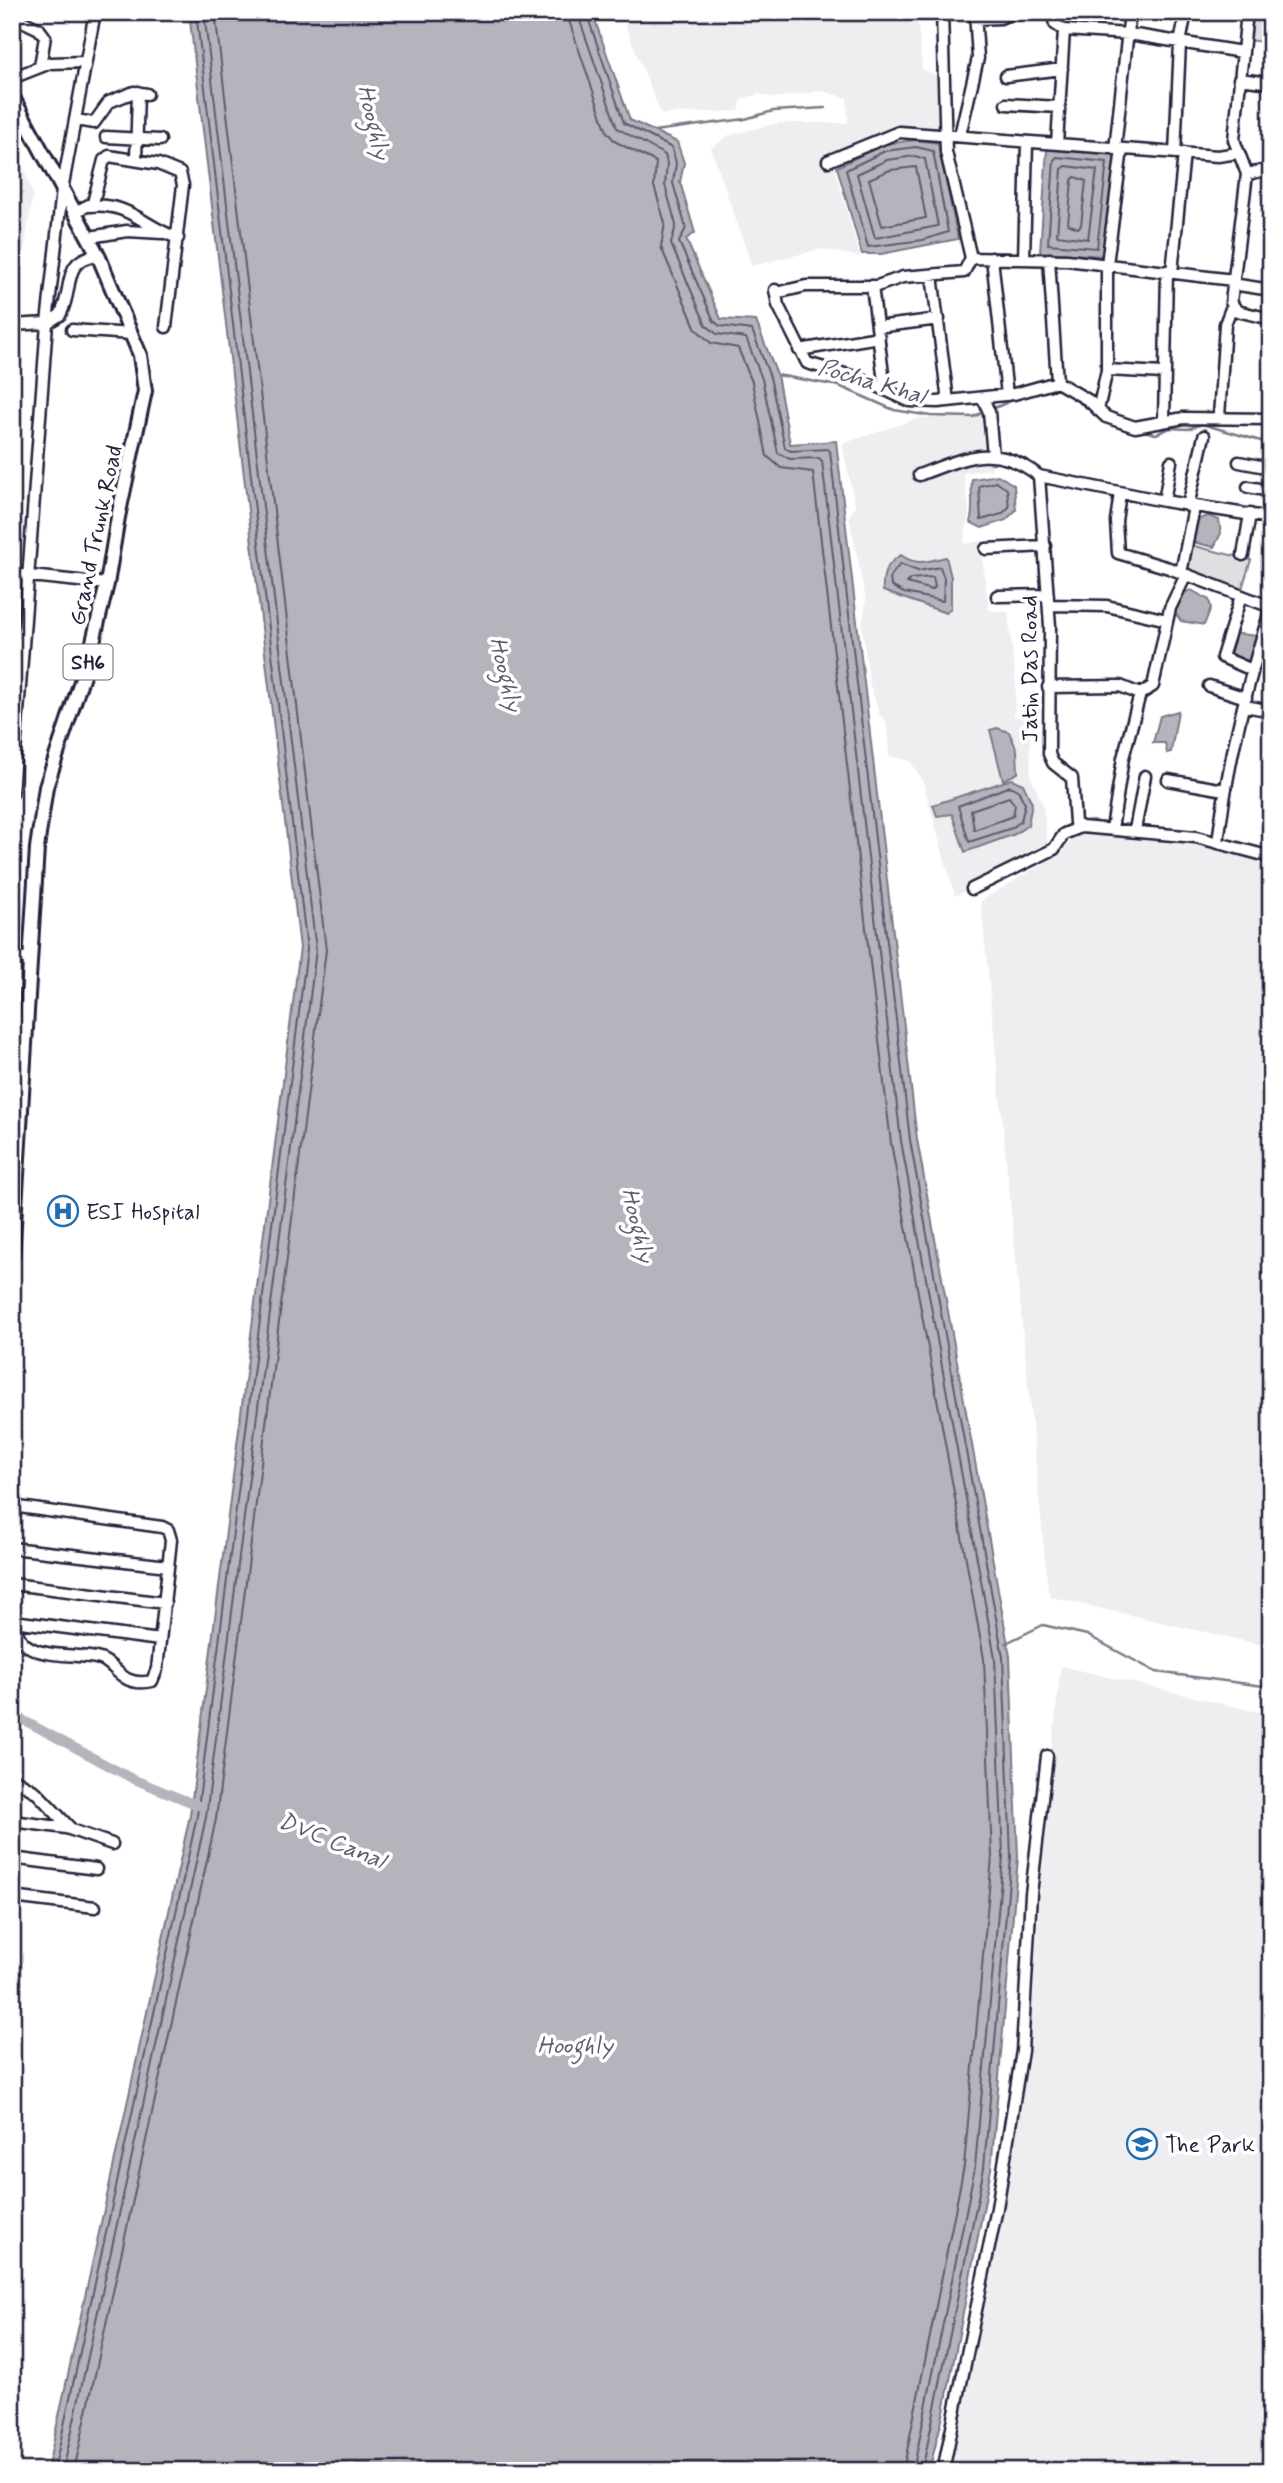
<svg xmlns="http://www.w3.org/2000/svg" width="1283" height="2483" viewBox="0 0 1283 2483" font-family="Mynerve,sans-serif">
	<style>
		.built { fill: #eeeef1 }
		.green { fill: #dfdfe2; stroke: #80808e; stroke-width: 2 }
		.water { fill: #b4b4bc; stroke: #7a7a88; stroke-width: 2 }
		.lines { fill: none; stroke-linecap: round; stroke-linejoin: round }
		.shore { stroke: #5c5c6f; stroke-width: 2 }
		.stream { stroke: #7a7a88; stroke-width: 2.5 }
		.canal { stroke: #b4b4bc; stroke-width: 9 }
		.minor-casing { stroke: #22223b; stroke-width: 15 }
		.major-casing { stroke: #22223b; stroke-width: 18 }
		.minor { stroke: #fff; stroke-width: 10 }
		.major { stroke: #fff; stroke-width: 12 }
		.rail-casing { stroke: #22223b; stroke-width: 5 }
		.rail { stroke: #fff; stroke-width: 2.5; stroke-dasharray: 8; stroke-linecap: butt }
		.labels { text-anchor: middle; stroke-width: 7; stroke-linejoin: round; paint-order: stroke }
		.shield { fill: #fff; stroke: #646476; stroke-width: 2 }
		.shield-label { font-size: 21px; font-weight: bold; fill: #22223b }
		.street-label { font-size: 23px; fill: #22223b; stroke: #fff }
		.poi-label { font-size: 23px; fill: #22223b; stroke: #fff; text-anchor: start }
		.water-label { font-size: 24px; font-style: italic; fill: #5c5c6f; stroke: #fff }
	</style>
	<rect width="100%" height="100%" fill="#fff"/>
	<filter id="ink" filterUnits="userSpaceOnUse"><feTurbulence type="fractalNoise" baseFrequency=".0143" numOctaves="2"/><feDisplacementMap in="SourceGraphic" scale="14" xChannelSelector="R" yChannelSelector="G"/><feConvolveMatrix kernelMatrix="1 2 1 2 8 2 1 2 1" color-interpolation-filters="sRGB"/></filter>
	<g filter="url(#ink)">
		<path class="built" d="M 632,12 L 917,12 L 922,69 L 940,77 L 942,130 L 895,128 L 831,156 L 860,257 L 821,249 L 752,266 L 711,148 L 729,135 L 779,123 L 848,123 L 847,98 L 822,91 L 775,98 L 758,94 L 742,99 L 739,111 L 661,114 L 625,25 L 633,18 Z
			M 12,135 L 33,195 L 12,324 Z
			M 988,415 L 992,469 L 963,473 L 969,509 L 964,544 L 980,541 L 989,610 L 1008,612 L 1016,685 L 1014,716 L 1029,720 L 1031,777 L 1043,806 L 1048,848 L 955,896 L 922,779 L 910,761 L 889,756 L 887,722 L 880,716 L 869,682 L 862,626 L 866,601 L 849,517 L 855,505 L 842,444 L 920,418 Z
			M 1086,832 L 1181,840 L 1271,862 L 1271,1647 L 1050,1597 L 1048,1590 L 981,901 L 1060,853 L 1071,841 Z
			M 1061,1666 L 1271,1715 L 1271,2471 L 949,2471 L 1029,2061 L 1045,1810 Z"/>
		<path class="green" d="M 1251,12 L 1271,12 L 1271,43 L 1247,40 Z
			M 1186,544 L 1251,560 L 1241,592 L 1179,569 Z"/>
		<path class="water" d="M 189,12 L 592,12 L 630,120 L 677,142 L 684,163 L 680,182 L 695,233 L 686,239 L 721,319 L 756,321 L 777,375 L 790,444 L 836,441 L 917,1139 L 1010,1656 L 1018,1857 L 991,2169 L 944,2411 L 929,2471 L 47,2471 L 190,1815 L 300,948 Z
			M 916,140 L 938,143 L 958,239 L 881,254 L 862,254 L 837,167 L 884,144 Z
			M 1047,149 L 1115,154 L 1105,256 L 1040,252 Z
			M 998,475 L 1014,485 L 1016,510 L 1006,520 L 982,528 L 970,522 C 975,506 970,495 972,479 Z
			M 1209,516 L 1219,520 L 1221,533 L 1214,547 L 1188,541 C 1192,528 1194,518 1209,516 Z
			M 901,555 C 917,567 928,561 946,557 L 951,577 L 951,608 L 946,613 L 883,591 C 882,574 886,564 901,555 Z
			M 1191,590 L 1209,600 L 1211,608 L 1204,625 L 1181,621 L 1174,611 L 1179,595 Z
			M 1231,633 L 1258,636 L 1252,660 L 1248,664 L 1224,656 Z
			M 1178,711 L 1171,752 L 1167,753 L 1165,743 L 1153,743 L 1160,716 Z
			M 997,728 L 1009,732 L 1017,750 L 1018,773 L 1003,780 L 990,730 Z
			M 1012,779 L 1023,784 L 1032,803 L 1028,825 L 1015,834 L 965,852 L 952,814 L 937,816 L 933,805 Z"/>
		<g class="lines">
			<path class="shore" d="M 566,12 L 607,132 L 616,142 L 656,162 L 654,186 L 665,223 L 661,247 L 696,329 L 711,343 L 738,348 L 752,382 L 767,456 L 781,468 L 813,472 L 891,1143 L 984,1659 L 992,1857 L 964,2166 L 903,2471
				M 577,12 L 617,128 L 665,155 L 667,164 L 665,185 L 676,225 L 671,244 L 706,325 L 717,334 L 746,338 L 762,379 L 778,453 L 790,459 L 819,458 L 822,461 L 901,1141 L 995,1658 L 1003,1857 L 975,2167 L 913,2471
				M 586,12 L 624,123 L 672,148 L 676,163 L 673,183 L 686,228 L 679,242 L 714,321 L 720,326 L 752,330 L 770,377 L 785,448 L 791,451 L 827,449 L 830,451 L 910,1140 L 1003,1657 L 1011,1857 L 984,2168 L 922,2471
				M 916,147 L 933,151 L 948,232 L 923,240 L 868,247 L 846,170 L 885,151 Z
				M 915,156 L 925,159 L 938,226 L 875,238 L 857,174 L 887,160 Z
				M 1057,157 L 1107,162 L 1097,248 L 1048,244 L 1054,160 Z
				M 1066,166 L 1097,170 L 1088,239 L 1057,235 L 1062,169 Z
				M 916,167 L 926,218 L 882,226 L 869,179 L 890,170 Z
				M 1075,177 L 1086,181 L 1081,225 L 1078,228 L 1068,224 L 1072,180 Z
				M 996,482 L 1007,489 L 1009,507 L 1002,514 L 981,520 L 979,486 Z
				M 900,564 L 918,571 L 940,567 L 944,578 L 943,601 L 904,593 L 891,586 L 890,577 Z
				M 933,577 L 935,587 L 932,590 L 907,583 L 910,579 Z
				M 1010,786 L 1018,790 L 1025,804 L 1021,821 L 1012,828 L 969,842 L 958,806 Z
				M 1009,797 L 1015,805 L 1013,816 L 974,830 L 971,810 Z
				M 54,2471 L 197,1816 L 307,949 L 196,12
				M 63,2471 L 206,1817 L 316,950 L 204,12
				M 74,2471 L 216,1819 L 326,950 L 215,12"/>
			<path class="stream" d="M 654,131 L 745,119 L 773,111 L 825,108
				M 777,375 L 839,386 L 894,410 L 931,416 L 973,417 L 986,411
				M 1067,393 L 1103,420
				M 992,409 L 1015,399
				M 1140,430 L 1156,434 L 1170,428 L 1188,429 L 1202,424 L 1271,444
				M 1006,1643 L 1043,1625 L 1087,1635 L 1156,1672 L 1271,1687"/>
			<path class="canal" d="M 12,1714 L 133,1779 L 202,1807"/>
			<g class="minor-casing">
				<path id="minor" d="M 17,12 L 20,20 L 39,29 L 45,37 L 40,66
					M 1052,12 L 1055,24 L 1064,30 L 1057,144
					M 1247,12 L 1234,140 L 1247,174 L 1231,302 L 1237,311 L 1271,319
					M 975,19 L 1000,18 L 1014,12
					M 1064,30 L 1129,34 L 1242,52
					M 1006,76 L 1062,69
					M 12,78 L 50,63 L 86,62
					M 1239,79 L 1271,83
					M 1006,104 L 1059,107
					M 76,120 L 94,123 L 109,102 L 134,92 L 147,94
					M 960,135 L 978,58 L 975,12
					M 106,137 L 160,140
					M 1115,149 L 1130,12
					M 1175,153 L 1180,43 L 1186,12
					M 136,159 L 138,92
					M 828,161 L 899,132 L 1218,156 L 1238,153
					M 1247,174 L 1271,169
					M 90,206 C 130,202 145,228 178,238
					M 75,212 L 93,203 L 104,160 L 109,156 L 158,164 L 180,173 L 183,185 L 166,327
					M 90,237 L 127,231 L 162,233
					M 12,245 L 15,244
					M 971,258 L 1067,260 L 1233,280
					M 992,258 L 1007,395
					M 1024,259 L 1027,143
					M 1049,259 L 1057,382
					M 1172,272 L 1184,153
					M 932,275 L 948,401
					M 1232,284 L 1271,290
					M 872,286 L 885,390
					M 775,290 L 778,305 L 807,363 L 862,379 L 909,401 L 938,402 L 1014,394 L 1057,382 L 1088,400 L 1106,417 L 1135,427 L 1184,418 L 1271,419
					M 776,293 L 806,286 L 877,286 L 903,277 L 964,272 L 971,258 L 946,152 L 942,12
					M 12,325 L 47,323 L 60,315 C 75,288 60,260 98,255
					M 877,327 L 939,319
					M 72,330 L 132,334
					M 799,350 L 879,337
					M 1107,370 L 1164,373
					M 983,398 L 989,412 L 993,455
					M 1098,410 L 1107,370 L 1107,264 L 1122,149
					M 1219,417 L 1225,324 L 1232,306
					M 1164,420 L 1167,271
					M 1239,462 L 1271,468
					M 919,475 C 966,457 996,442 1039,476 L 1050,626 L 1049,754 L 1053,763 L 1072,778 L 1075,823 L 1081,827 L 1196,837 L 1271,857
					M 1039,476 L 1164,501 L 1271,518
					M 1248,487 L 1271,491
					M 1120,493 L 1116,521 L 1118,553 L 1169,568 L 1271,607
					M 1164,501 L 1171,462
					M 1188,506 L 1204,436
					M 986,549 L 1045,546
					M 1243,555 L 1250,514
					M 1181,573 L 1194,507
					M 12,574 L 107,584
					M 997,596 L 1048,595
					M 1241,596 L 1222,657 L 1252,670
					M 1049,605 L 1107,606 L 1167,620
					M 1209,686 L 1246,698
					M 1048,687 L 1120,686 L 1140,694
					M 1245,706 L 1271,711
					M 1168,780 L 1224,790
					M 12,794 L 47,323 L 62,190 L 95,12
					M 1112,829 L 1123,758 L 1140,694 L 1153,686 L 1170,608 L 1186,575
					M 1135,830 L 1145,776
					M 1218,843 C 1227,764 1247,684 1271,608
					M 972,889 L 1054,849 L 1064,834 L 1081,827
					M 12,955 L 31,960
					M 12,1506 L 162,1527 L 168,1530 L 171,1540 L 157,1669 L 152,1681 C 120,1688 116,1663 100,1659 C 78,1653 43,1659 25,1644 C 18,1639 16,1628 12,1621
					M 12,1548 L 168,1566
					M 12,1584 L 165,1603
					M 13,1621 L 160,1640
					M 12,1778 L 36,1792 L 72,1830
					M 12,1821 L 66,1828 L 112,1844
					M 12,1858 L 96,1869
					M 12,1897 L 95,1907
					M 943,2471 L 997,2208 L 1022,2051 L 1031,1894 L 1047,1756"/>
			</g>
			<g class="major-casing">
				<path id="major" d="M 12,96 L 98,255 L 140,355 L 145,391 L 118,517 L 107,584 L 90,654 L 46,787 L 37,848 L 12,1257"/>
			</g>
			<use href="#minor" class="minor"/>
			<use href="#major" class="major"/>
			<g class="rail-casing">
				<path id="rail" d="M 12,147 L 15,153"/>
			</g>
			<use href="#rail" class="rail"/>
		</g>
	</g>
	<defs>
		<g id="hospital-ring" transform="scale(1.575)"><circle r="9.5" fill="#fff" stroke="#1f6fb2" stroke-width="1.5"/><path d="M-5-5h3v3.5h4V-5h3V5h-3V1.5h-4V5h-3Z" fill="#1f6fb2"/></g>
		<g id="university-ring" transform="scale(1.575)"><circle r="9.5" fill="#fff" stroke="#1f6fb2" stroke-width="1.5"/><path d="M0-5L7-2L0 1L-7-2ZM-4 1L0 2.5L4 1V4Q0 6-4 4Z" fill="#1f6fb2"/></g>
	</defs>
	<g fill-rule="evenodd">
		<use href="#hospital-ring" x="63" y="1211"/>
		<use href="#university-ring" x="1142" y="2144"/>
	</g>
	<g class="labels">
		<rect class="shield" x="63.5" y="644.5" width="49" height="35" rx="5"/>
		<g class="shield-label">
			<text x="88" y="669">SH6</text>
		</g>
		<g class="street-label">
			<text transform="translate(95 535) rotate(-78)" y="8">Grand Trunk Road</text>
			<text transform="translate(1029 669) rotate(-90)" y="8">Jatin Das Road</text>
		</g>
		<g class="poi-label">
			<text x="86" y="1219">ESI Hospital</text>
			<text x="1165" y="2152">The Park</text>
		</g>
		<g class="water-label">
			<text transform="translate(374 122) rotate(77)" y="8">Hooghly</text>
			<text transform="translate(872 381) rotate(16)" y="8">Pocha Khal</text>
			<text transform="translate(506 674) rotate(77)" y="8">Hooghly</text>
			<text transform="translate(638 1225) rotate(77)" y="8">Hooghly</text>
			<text transform="translate(332 1840) rotate(22)" y="8">DVC Canal</text>
			<text x="575" y="2053">Hooghly</text>
		</g>
	</g>
	<rect width="1283" height="2483" fill="none" stroke="#fff" stroke-width="42"/>
	<rect x="21" y="21" width="1241" height="2441" fill="none" stroke="#22223b" stroke-width="2.5" filter="url(#ink)"/>
</svg>
